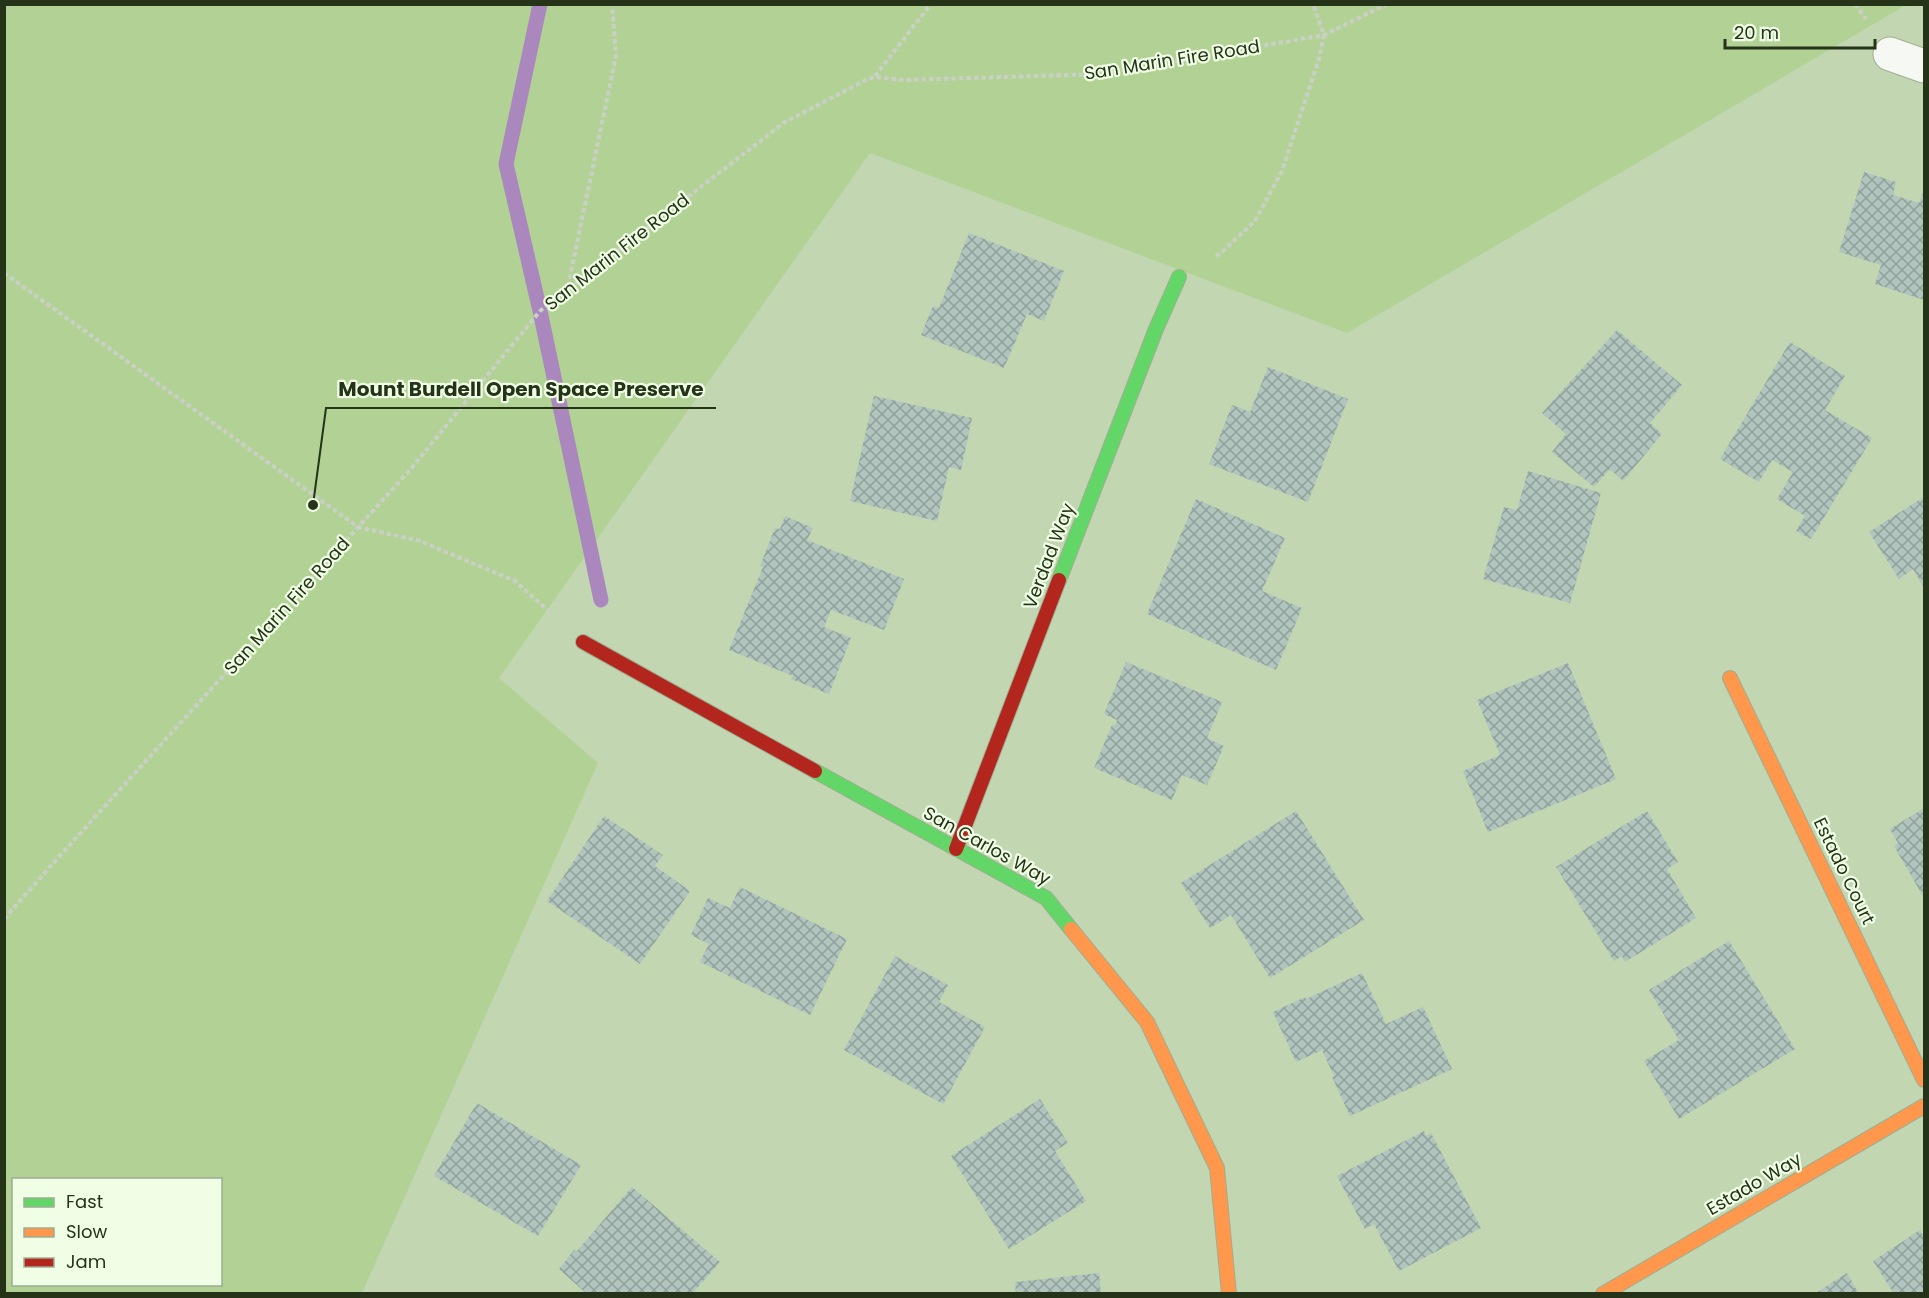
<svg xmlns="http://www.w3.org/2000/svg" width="1929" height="1298" viewBox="0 0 1929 1298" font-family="Poppins,sans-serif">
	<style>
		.green { fill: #b2d295; fill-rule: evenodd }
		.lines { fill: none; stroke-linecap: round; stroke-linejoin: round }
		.stream { stroke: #aa88bd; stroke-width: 15 }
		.building { fill: url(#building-cross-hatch) }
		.street-casing { stroke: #9eae91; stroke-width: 35 }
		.fast-casing { stroke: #9eae91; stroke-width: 16 }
		.slow-casing { stroke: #9eae91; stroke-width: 16 }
		.jam-casing { stroke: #9eae91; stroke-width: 16 }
		.path { stroke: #cad0c5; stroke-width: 4; stroke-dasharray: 4.5 3; stroke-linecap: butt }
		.street { stroke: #f6f9f3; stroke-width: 33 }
		.fast { stroke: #63d668; stroke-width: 14 }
		.slow { stroke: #ff974d; stroke-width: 14 }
		.jam { stroke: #b3261e; stroke-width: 14 }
		.labels { text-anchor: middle; stroke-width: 4.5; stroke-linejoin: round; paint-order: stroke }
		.street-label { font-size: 18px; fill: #253319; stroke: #effee4 }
		.leader { fill: none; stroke: #253319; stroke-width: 2 }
		.callout-dot { fill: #253319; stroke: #effee4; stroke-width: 2 }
		.callout-label { font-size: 20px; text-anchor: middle; font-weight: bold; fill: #253319; stroke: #effee4; stroke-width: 4.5; stroke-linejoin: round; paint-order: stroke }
	</style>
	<defs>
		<pattern id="building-cross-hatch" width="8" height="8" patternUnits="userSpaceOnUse" patternTransform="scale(1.5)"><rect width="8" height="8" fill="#b1c4be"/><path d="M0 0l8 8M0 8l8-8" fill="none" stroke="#90a09a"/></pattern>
	</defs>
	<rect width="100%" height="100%" fill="#c2d6b2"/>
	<path class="green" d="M 5,5 L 1906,5 L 1347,333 L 870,153 L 499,678 L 598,763 L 362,1293 L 5,1294 ZM 14,1180 L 220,1180 L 220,1284 L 14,1284 Z"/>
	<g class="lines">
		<path class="stream" d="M 540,4 L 506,164 L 540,311 L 601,600"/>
	</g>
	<path class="building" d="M 1864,172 L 1896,182 L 1893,195 L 1919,203 L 1924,190 L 1924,300 L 1875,284 L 1881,265 L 1839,252 Z
		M 969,233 L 1064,271 L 1044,321 L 1027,314 L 1004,368 L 921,335 L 933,306 L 939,308 Z
		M 1617,330 L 1682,385 L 1650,423 L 1662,434 L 1623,481 L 1610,469 L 1594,487 L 1552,452 L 1566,434 L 1542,413 Z
		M 1790,342 L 1845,376 L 1825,410 L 1872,438 L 1811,539 L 1796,531 L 1805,516 L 1777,499 L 1793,472 L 1772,460 L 1759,482 L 1720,459 Z
		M 1268,367 L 1348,399 L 1308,502 L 1209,464 L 1232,405 L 1250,412 Z
		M 874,396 L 972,418 L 961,470 L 949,467 L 937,521 L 850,501 Z
		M 1528,471 L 1601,493 L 1570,603 L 1483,579 L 1504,507 L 1517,510 Z
		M 1924,497 L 1924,588 L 1913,569 L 1899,579 L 1869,532 Z
		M 1196,499 L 1285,538 L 1262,591 L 1302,608 L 1276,670 L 1147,614 Z
		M 785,516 L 813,528 L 807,540 L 904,579 L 884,630 L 831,610 L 824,627 L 851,638 L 829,694 L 791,679 L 793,676 L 729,650 L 763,567 L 760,566 L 775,528 L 780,529 Z
		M 1126,662 L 1222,702 L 1207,738 L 1224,746 L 1207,785 L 1182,775 L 1172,800 L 1094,768 L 1112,725 L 1115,725 L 1117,720 L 1104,714 Z
		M 1568,663 L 1616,779 L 1488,832 L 1463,771 L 1500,755 L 1477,700 Z
		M 1924,808 L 1924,898 L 1894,846 L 1898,843 L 1890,829 Z
		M 1296,811 L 1364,920 L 1270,978 L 1231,915 L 1210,928 L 1181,883 Z
		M 1647,811 L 1678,862 L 1667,869 L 1696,918 L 1625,962 L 1622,956 L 1614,961 L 1556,867 Z
		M 604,816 L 663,855 L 655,866 L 690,891 L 640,964 L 547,901 Z
		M 740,887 L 847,939 L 810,1015 L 700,962 L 709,944 L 691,935 L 708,898 L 730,908 Z
		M 1729,941 L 1795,1049 L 1679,1119 L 1644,1061 L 1679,1040 L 1649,990 Z
		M 895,956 L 948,985 L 939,1002 L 985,1027 L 943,1104 L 844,1050 Z
		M 1362,973 L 1386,1024 L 1423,1007 L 1452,1069 L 1350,1116 L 1332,1077 L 1334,1076 L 1322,1050 L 1296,1062 L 1273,1012 L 1305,997 L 1306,999 Z
		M 1040,1099 L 1068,1143 L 1055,1151 L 1086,1201 L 1009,1249 L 951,1156 Z
		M 477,1103 L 581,1165 L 538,1236 L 434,1176 Z
		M 1424,1131 L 1426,1136 L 1431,1133 L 1481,1228 L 1399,1271 L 1374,1224 L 1365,1229 L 1337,1176 Z
		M 632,1187 L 720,1262 L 692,1294 L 587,1294 L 559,1269 L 574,1250 L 577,1251 Z
		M 1920,1230 L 1924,1238 L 1924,1294 L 1894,1294 L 1873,1261 Z
		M 1099,1273 L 1101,1294 L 1016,1294 L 1015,1282 Z
		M 1847,1273 L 1859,1294 L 1814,1294 Z"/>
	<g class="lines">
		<g class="street-casing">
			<path id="street" d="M 1890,54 L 1924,66"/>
		</g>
		<g class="fast-casing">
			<path id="fast" d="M 1059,580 L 1156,329 L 1179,277
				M 815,771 L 1046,898 L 1071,929"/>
		</g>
		<g class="slow-casing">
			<path id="slow" d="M 1730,678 L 1924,1080
				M 1071,929 L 1147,1022 L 1217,1168 L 1229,1294
				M 1603,1294 L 1924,1106"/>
		</g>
		<g class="jam-casing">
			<path id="jam" d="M 583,642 L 815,771
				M 956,849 L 1059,580"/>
		</g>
		<path class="path" d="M 1855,4 L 1866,19
			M 875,76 L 931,4
			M 1216,256 L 1223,251 L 1255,221 L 1282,171 L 1319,59 L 1324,35 L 1313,4
			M 4,273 L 358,527 L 420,541 L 515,581 L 551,613
			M 568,286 L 616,56 L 612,4
			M 4,919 L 56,860 L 410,470 L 540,311 L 785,122 L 866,80 L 875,77 L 904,80 L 1103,74 L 1324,35 L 1387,4"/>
		<use href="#street" class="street"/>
		<use href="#fast" class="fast"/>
		<use href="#slow" class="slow"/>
		<use href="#jam" class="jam"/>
	</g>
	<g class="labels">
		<g class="street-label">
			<text transform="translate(1172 60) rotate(-9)" y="6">San Marin Fire Road</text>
			<text transform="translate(617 252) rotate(-38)" y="6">San Marin Fire Road</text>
			<text transform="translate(1049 556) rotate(-69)" y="6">Verdad Way</text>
			<text transform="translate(287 606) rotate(-48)" y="6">San Marin Fire Road</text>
			<text transform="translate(987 846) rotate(29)" y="6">San Carlos Way</text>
			<text transform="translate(1844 871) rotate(64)" y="6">Estado Court</text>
			<text transform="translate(1754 1184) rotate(-30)" y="6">Estado Way</text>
		</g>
	</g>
	<path class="leader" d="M313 505L326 408H716"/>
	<circle class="callout-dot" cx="313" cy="505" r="6"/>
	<g class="callout-label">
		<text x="521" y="396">Mount Burdell Open Space Preserve</text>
	</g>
	<rect width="1929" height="1298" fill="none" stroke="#253319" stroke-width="12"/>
	<rect x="12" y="1178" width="210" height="108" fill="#effee4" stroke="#9ead93" stroke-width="1.5"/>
	<rect x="24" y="1198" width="30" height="9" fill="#63d668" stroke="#9ead93" stroke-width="1.5"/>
	<text x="66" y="1208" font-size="18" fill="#253319">Fast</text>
	<rect x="24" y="1228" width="30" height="9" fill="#ff974d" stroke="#9ead93" stroke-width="1.5"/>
	<text x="66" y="1238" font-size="18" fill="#253319">Slow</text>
	<rect x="24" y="1258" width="30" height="9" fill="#b3261e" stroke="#9ead93" stroke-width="1.5"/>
	<text x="66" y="1268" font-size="18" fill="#253319">Jam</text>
	<path d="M1725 39v9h150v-9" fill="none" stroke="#253319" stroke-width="3"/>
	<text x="1734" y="39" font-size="18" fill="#253319" stroke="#effee4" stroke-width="4.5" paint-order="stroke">20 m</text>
</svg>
